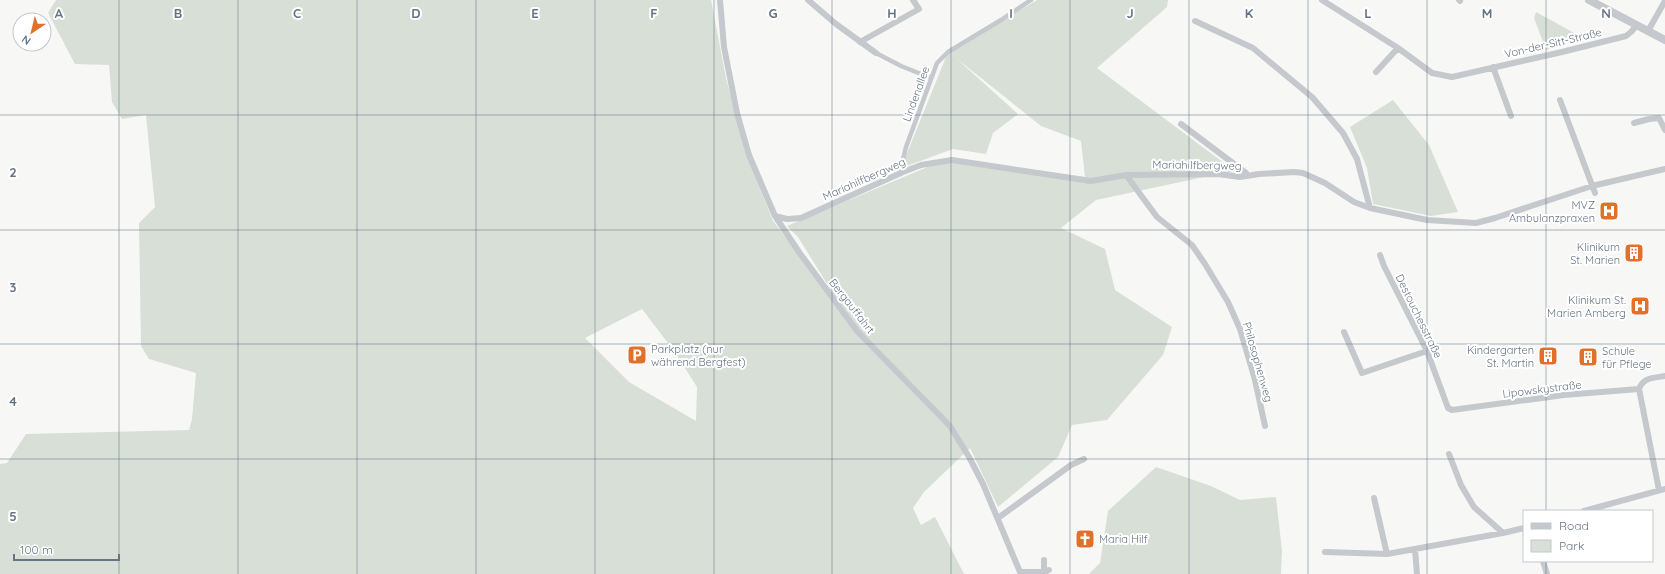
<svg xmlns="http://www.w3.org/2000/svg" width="1665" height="574" viewBox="0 0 1665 574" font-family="Quicksand,sans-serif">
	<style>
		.green { fill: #d8dfd6; fill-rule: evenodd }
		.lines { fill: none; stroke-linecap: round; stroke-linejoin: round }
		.pedestrian { stroke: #c5c8cc; stroke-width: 4.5 }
		.minor { stroke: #c5c8cc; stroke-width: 6 }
		.tertiary { stroke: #c5c8cc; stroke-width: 8 }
		.grid { fill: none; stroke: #677486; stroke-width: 1; stroke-opacity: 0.55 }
		.labels { text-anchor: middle; stroke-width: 4; stroke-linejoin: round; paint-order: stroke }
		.street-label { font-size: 11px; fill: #677486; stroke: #fff }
		.poi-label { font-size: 11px; fill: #677486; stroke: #fff; text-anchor: end }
		.grid-label { font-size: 13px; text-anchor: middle; font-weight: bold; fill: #677486; stroke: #fff; stroke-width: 4; stroke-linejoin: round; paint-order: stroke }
	</style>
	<rect width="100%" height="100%" fill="#f7f8f5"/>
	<path class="green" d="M 56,0 L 711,0 L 726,78 L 745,151 L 773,221 L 852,324 L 798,237 L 787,226 L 949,158 L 1085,177 L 1081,141 L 1041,126 L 956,58 L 1018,114 L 993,133 L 986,154 L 953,149 L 901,168 L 948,52 L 1037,0 L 1168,0 L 1167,7 L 1097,68 L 1236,172 L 1218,174 L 1096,200 L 1061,228 L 1105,249 L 1115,290 L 1172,327 L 1163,355 L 1107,420 L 1072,425 L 1058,457 L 998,507 L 970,448 L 924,492 L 913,508 L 921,525 L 935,517 L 964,574 L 0,574 L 0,464 L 7,463 L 26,434 L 189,430 L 192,419 L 196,373 L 149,359 L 141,346 L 139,223 L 155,207 L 146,115 L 122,119 L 112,102 L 109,65 L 75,64 L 48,13 ZM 642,309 L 674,351 L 697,387 L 696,421 L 629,382 L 585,338 Z
		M 1536,12 L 1578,35 L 1563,40 L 1563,44 L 1546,50 L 1534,18 Z
		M 1393,100 L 1429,145 L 1458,212 L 1431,216 L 1373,204 L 1367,168 L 1350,127 Z
		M 1156,467 L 1211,486 L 1240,500 L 1276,497 L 1282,551 L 1281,574 L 1089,574 L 1100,563 L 1108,511 Z"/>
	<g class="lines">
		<path class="pedestrian" d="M 876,53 L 901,66 L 931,78
			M 903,172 L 901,168 L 906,147 L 937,63 L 948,52 L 1001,20 L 1031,0"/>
		<path class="minor" d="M 720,0 L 724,47 L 737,113 L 749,155 L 775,216 L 799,252 L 857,331 L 950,426 L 969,457 L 983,484 L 1020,572 L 1044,572 L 1049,570
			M 808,0 L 836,24 L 876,53
			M 1322,0 L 1398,48 L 1432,73 L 1452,77 L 1562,52 L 1626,36 L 1631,32 L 1637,25
			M 1459,0 L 1460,1
			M 1195,21 L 1253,48 L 1312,97 L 1343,133 L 1357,159 L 1370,208
			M 1648,31 L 1665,1
			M 860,42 L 919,9 L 913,0
			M 1493,67 L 1511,116
			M 1376,72 L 1398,48
			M 1560,100 L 1595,193
			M 1634,123 L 1649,119 L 1659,118 L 1665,130
			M 1181,124 L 1246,173 L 1247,176
			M 1126,175 L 1157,217 L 1192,245 L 1205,264 L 1228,302 L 1240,329 L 1255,380 L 1265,426
			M 775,216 L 787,219 L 801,218 L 903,172 L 921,165 L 952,160 L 1091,181 L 1126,175 L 1218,174 L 1240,177 L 1259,174 L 1294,172 L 1303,173 L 1325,183 L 1354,202 L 1370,208 L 1427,220 L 1476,223 L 1495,218 L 1592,186 L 1665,169
			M 1380,255 L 1384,266 L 1427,351 L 1448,408 L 1452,410 L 1564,395 L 1639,389
			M 1344,332 L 1362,373 L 1427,351
			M 1639,389 L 1659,490
			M 1639,389 C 1643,377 1654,378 1665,376
			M 1449,454 L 1461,485 L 1474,507 L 1503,533 L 1524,528
			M 1374,498 L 1387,554
			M 1584,511 L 1665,489
			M 998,518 L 1071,465 L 1084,459
			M 1415,549 L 1417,574
			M 1325,552 L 1387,554 L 1503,533
			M 1543,561 L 1547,574
			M 1044,572 L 1044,560"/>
		<path class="tertiary" d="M 1589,0 L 1665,40"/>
	</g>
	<path class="grid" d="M 119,0 L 119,574M 238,0 L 238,574M 357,0 L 357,574M 476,0 L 476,574M 595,0 L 595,574M 714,0 L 714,574M 832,0 L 832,574M 951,0 L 951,574M 1070,0 L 1070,574M 1189,0 L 1189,574M 1308,0 L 1308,574M 1427,0 L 1427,574M 1546,0 L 1546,511M 0,115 L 1665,115M 0,230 L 1665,230M 0,344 L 1665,344M 0,459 L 1665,459M 1546,561 L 1546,574"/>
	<defs>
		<g id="hospital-square" transform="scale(1)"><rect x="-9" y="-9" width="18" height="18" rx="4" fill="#e1702b" stroke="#fff"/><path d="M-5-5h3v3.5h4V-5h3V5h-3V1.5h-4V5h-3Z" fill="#fff"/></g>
		<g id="building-square" transform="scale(1)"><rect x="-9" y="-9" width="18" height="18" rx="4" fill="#e1702b" stroke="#fff"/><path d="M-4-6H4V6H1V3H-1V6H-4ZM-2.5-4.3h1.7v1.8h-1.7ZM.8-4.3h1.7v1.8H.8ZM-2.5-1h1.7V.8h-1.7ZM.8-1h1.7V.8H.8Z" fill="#fff"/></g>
		<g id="parking-square" transform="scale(1)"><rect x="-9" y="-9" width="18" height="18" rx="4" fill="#e1702b" stroke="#fff"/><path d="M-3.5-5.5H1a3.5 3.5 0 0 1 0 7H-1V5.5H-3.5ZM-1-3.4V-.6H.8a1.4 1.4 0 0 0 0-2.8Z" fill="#fff"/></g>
		<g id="church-square" transform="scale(1)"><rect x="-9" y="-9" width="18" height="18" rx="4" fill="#e1702b" stroke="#fff"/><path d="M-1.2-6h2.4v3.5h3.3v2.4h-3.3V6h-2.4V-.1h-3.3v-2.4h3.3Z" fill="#fff"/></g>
	</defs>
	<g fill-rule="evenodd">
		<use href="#hospital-square" x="1609" y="211"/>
		<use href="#building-square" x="1634" y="253"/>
		<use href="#hospital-square" x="1640" y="306"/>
		<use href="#parking-square" x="637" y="355"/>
		<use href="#building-square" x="1548" y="356"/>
		<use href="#building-square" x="1588" y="357"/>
		<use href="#church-square" x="1085" y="539"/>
	</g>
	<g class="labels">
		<g class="street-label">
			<text transform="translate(1553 43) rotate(-13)" y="4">Von-der-Sitt-Straße</text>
			<text transform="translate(916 94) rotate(-70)" y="4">Lindenallee</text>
			<text transform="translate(1197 165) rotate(1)" y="4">Mariahilfbergweg</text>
			<text transform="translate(864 179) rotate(-24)" y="4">Mariahilfbergweg</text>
			<text transform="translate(852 306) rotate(52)" y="4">Bergauffahrt</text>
			<text transform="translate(1419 316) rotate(64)" y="4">Destouchesstraße</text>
			<text transform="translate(1258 362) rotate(74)" y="4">Philosophenweg</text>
			<text transform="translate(1542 389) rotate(-7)" y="4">Lipowskystraße</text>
		</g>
		<g class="poi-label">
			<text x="1595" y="209">MVZ<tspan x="1595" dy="13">Ambulanzpraxen</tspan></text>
			<text x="1620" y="251">Klinikum<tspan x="1620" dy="13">St. Marien</tspan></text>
			<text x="1626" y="304">Klinikum St.<tspan x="1626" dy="13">Marien Amberg</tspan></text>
			<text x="651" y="353" text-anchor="start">Parkplatz (nur<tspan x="651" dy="13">während Bergfest)</tspan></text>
			<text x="1534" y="354">Kindergarten<tspan x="1534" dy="13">St. Martin</tspan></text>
			<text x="1602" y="355" text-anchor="start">Schule<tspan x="1602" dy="13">für Pflege</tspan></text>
			<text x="1099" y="543" text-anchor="start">Maria Hilf</text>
		</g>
	</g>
	<g class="grid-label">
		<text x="59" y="18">A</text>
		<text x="178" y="18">B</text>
		<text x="297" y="18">C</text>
		<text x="416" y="18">D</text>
		<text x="535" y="18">E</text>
		<text x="654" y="18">F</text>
		<text x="773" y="18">G</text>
		<text x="892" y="18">H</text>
		<text x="1011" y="18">I</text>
		<text x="1130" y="18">J</text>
		<text x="1249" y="18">K</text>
		<text x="1368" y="18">L</text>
		<text x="1487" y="18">M</text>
		<text x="1606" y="18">N</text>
		<text x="13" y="177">2</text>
		<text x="13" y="292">3</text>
		<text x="13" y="406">4</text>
		<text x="13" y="521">5</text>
	</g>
	<rect x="1523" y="510" width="130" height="52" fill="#ffffff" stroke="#c2c7cf"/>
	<rect x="1531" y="523" width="20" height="6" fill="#c5c8cc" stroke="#c2c7cf"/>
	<text x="1559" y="530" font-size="12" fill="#677486">Road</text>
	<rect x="1531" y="540" width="20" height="12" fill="#d8dfd6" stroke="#c2c7cf"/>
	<text x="1559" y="550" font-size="12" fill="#677486">Park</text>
	<g transform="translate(32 32) rotate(215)"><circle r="19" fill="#ffffff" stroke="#c2c7cf"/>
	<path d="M0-3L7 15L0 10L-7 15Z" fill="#e1702b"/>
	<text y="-6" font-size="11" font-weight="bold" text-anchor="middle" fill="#677486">N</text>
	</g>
	<path d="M14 554v6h105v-6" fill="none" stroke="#677486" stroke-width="2"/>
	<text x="20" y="554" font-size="12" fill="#677486" stroke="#ffffff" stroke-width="3" paint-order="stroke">100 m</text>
</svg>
